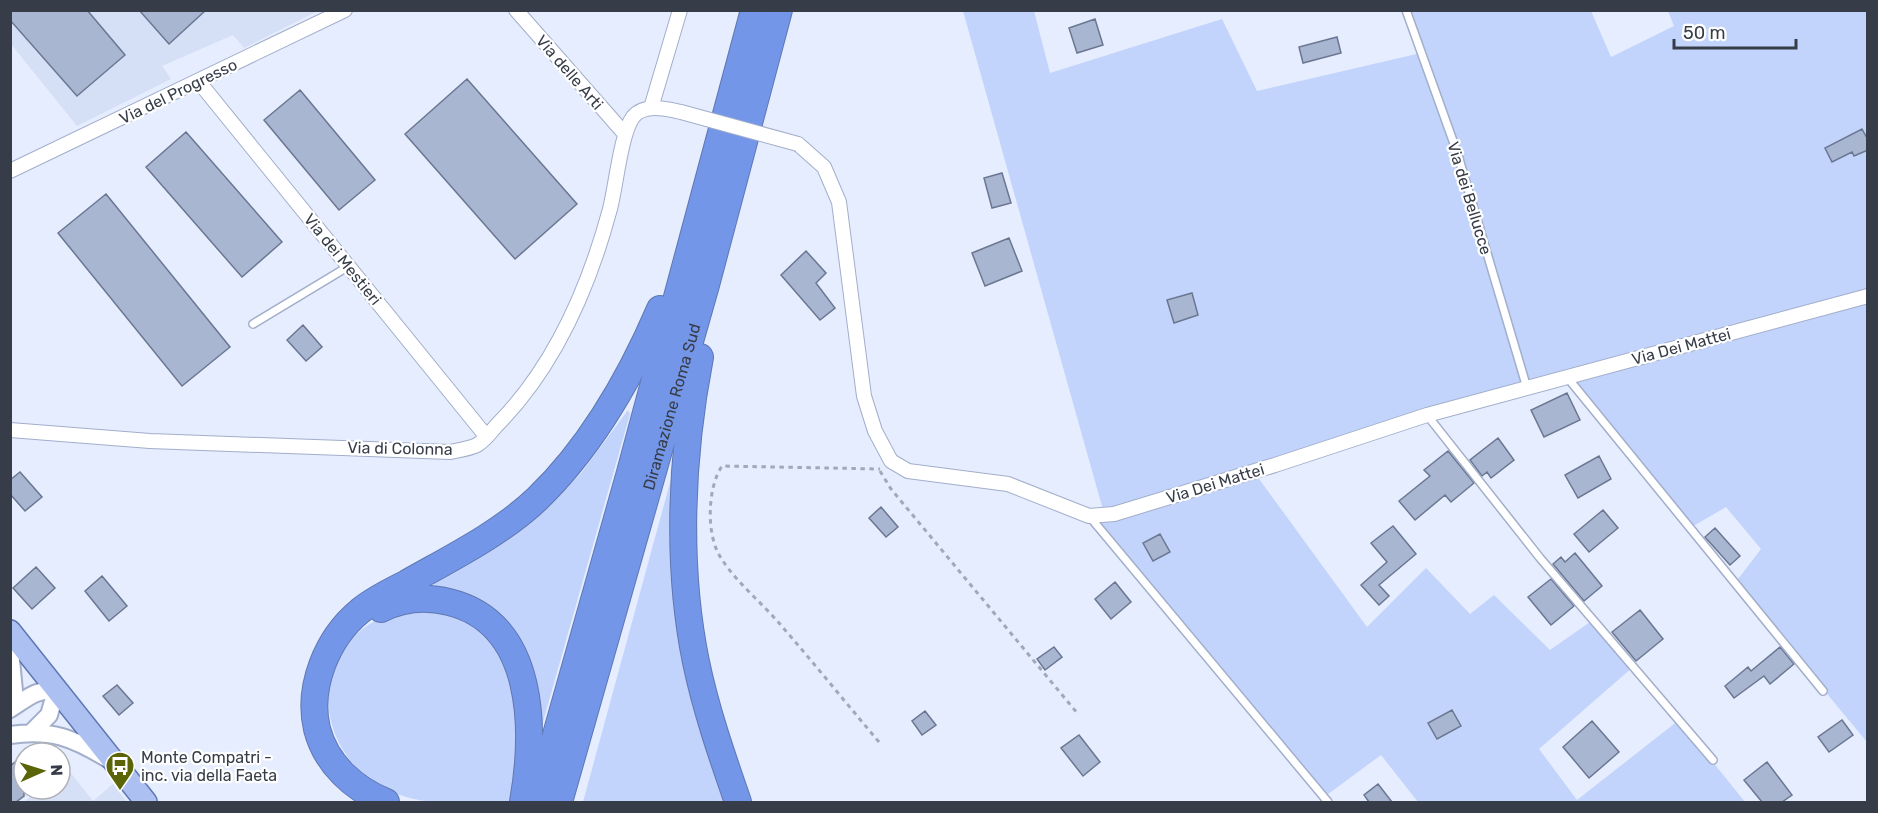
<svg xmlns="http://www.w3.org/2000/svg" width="1878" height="813" viewBox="0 0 1878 813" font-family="Rubik,sans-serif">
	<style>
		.built { fill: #d5dff5 }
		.green { fill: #c2d4fc }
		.building { fill: #a9b6d2; stroke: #6b7791; stroke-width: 1.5 }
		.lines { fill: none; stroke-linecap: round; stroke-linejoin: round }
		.service-casing { stroke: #a2aeca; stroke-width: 10 }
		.minor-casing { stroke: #a2aeca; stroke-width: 16 }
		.tertiary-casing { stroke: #a2aeca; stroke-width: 20 }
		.primary-casing { stroke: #5f77b1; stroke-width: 24 }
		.motorway-casing { stroke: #5f77b1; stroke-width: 28 }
		.path { stroke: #a1a9b8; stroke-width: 3; stroke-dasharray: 4.5 4.5; stroke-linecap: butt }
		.service { stroke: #fff; stroke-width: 7 }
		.minor { stroke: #fff; stroke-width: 14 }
		.tertiary { stroke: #fff; stroke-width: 16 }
		.primary { stroke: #acc0f2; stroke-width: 21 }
		.motorway { stroke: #7496e9; stroke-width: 26 }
		.minor-bridge-casing { stroke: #a2aeca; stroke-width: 16; stroke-linecap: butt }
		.minor-bridge { stroke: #fff; stroke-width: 14 }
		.labels { text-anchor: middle; stroke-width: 4.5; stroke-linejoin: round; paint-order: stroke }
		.street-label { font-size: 16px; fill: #373d48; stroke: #fff }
		.poi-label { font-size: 16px; fill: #373d48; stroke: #fff; text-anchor: start }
	</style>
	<rect width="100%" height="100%" fill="#e5edff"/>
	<path class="built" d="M 10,11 L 318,11 L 244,48 L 233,35 L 162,66 L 171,79 L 77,126 L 11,44 Z
		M 66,767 L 93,801 L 113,784 L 127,802 L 24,802 L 40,789 L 60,789 L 60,772 Z"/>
	<path class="green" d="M 963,11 L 1034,11 L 1050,73 L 1222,19 L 1257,91 L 1421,53 L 1406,11 L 1591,11 L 1611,57 L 1674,26 L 1668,11 L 1867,11 L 1867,742 L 1735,583 L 1761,549 L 1726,507 L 1690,528 L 1567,377 L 1254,472 L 1367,627 L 1426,568 L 1470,614 L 1494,595 L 1550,650 L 1593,620 L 1633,667 L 1539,749 L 1577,800 L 1679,720 L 1745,802 L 1418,802 L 1381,755 L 1320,800 L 1100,526 L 1105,517 Z
		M 628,410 L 630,414 L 541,729 L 531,671 L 434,589 L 433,582 L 513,534 L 559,496 L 582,472 Z
		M 677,457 L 731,802 L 583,802 Z
		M 430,607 L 468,618 L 505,652 L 516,673 L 518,802 C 478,802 435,808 397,794 C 322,767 300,665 373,622 C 390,611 410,610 430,607 Z"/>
	<path class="building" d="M 10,10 L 87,10 L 125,55 L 77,96 L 10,20 Z
		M 139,10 L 206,10 L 169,44 Z
		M 1095,19 L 1103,45 L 1077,53 L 1069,28 Z
		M 1337,37 L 1341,53 L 1303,63 L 1299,47 Z
		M 467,79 L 577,204 L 515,259 L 405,134 Z
		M 300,90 L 375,180 L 339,210 L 264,120 Z
		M 1862,129 L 1868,140 L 1868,150 L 1854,156 L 1852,152 L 1832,162 L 1825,148 Z
		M 186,132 L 282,242 L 242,277 L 146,167 Z
		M 1002,173 L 1011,203 L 992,208 L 984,178 Z
		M 106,194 L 230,347 L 182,386 L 58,233 Z
		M 1009,238 L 1022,271 L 985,286 L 972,253 Z
		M 806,251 L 826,273 L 816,283 L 835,308 L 820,320 L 781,275 Z
		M 1192,293 L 1198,315 L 1174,323 L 1167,300 Z
		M 303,325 L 322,347 L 306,361 L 287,340 Z
		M 1567,393 L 1580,420 L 1544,437 L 1531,410 Z
		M 1498,438 L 1514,460 L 1491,478 L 1487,472 L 1482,476 L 1470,460 Z
		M 1448,451 L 1474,483 L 1451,502 L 1445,495 L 1415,520 L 1399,501 L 1430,476 L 1424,470 Z
		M 1599,456 L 1611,479 L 1578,498 L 1565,475 Z
		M 20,472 L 42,497 L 25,511 L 10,494 L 10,480 Z
		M 881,507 L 898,527 L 886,537 L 869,518 Z
		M 1603,510 L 1618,528 L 1589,552 L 1574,534 Z
		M 1393,526 L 1416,554 L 1379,585 L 1389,596 L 1379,605 L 1361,585 L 1387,562 L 1371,543 Z
		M 1715,528 L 1740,556 L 1730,565 L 1705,537 Z
		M 1160,534 L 1170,552 L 1153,561 L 1143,543 Z
		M 1575,553 L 1602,586 L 1584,601 L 1553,564 L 1561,557 L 1565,562 Z
		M 36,567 L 55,588 L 32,609 L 13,588 Z
		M 102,576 L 127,606 L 109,621 L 85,591 Z
		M 1551,579 L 1574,606 L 1551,625 L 1528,597 Z
		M 1115,582 L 1131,602 L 1111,619 L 1095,599 Z
		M 1640,610 L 1663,639 L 1636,661 L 1612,632 Z
		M 1054,647 L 1062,657 L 1045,670 L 1037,659 Z
		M 1780,647 L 1794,664 L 1770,684 L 1764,676 L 1734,698 L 1725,686 L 1748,667 L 1751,671 Z
		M 117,685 L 133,703 L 119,715 L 103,696 Z
		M 1452,710 L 1461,726 L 1437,739 L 1428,723 Z
		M 925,711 L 936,725 L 922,735 L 912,721 Z
		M 1842,720 L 1853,735 L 1829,752 L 1818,737 Z
		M 1592,721 L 1619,752 L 1589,778 L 1563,747 Z
		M 1079,735 L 1100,762 L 1083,776 L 1061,748 Z
		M 24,755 L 24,796 L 16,802 L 10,802 L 10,766 Z
		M 1767,762 L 1792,795 L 1782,802 L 1762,802 L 1744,780 Z
		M 1378,784 L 1392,802 L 1369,802 L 1364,795 Z"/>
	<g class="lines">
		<g class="service-casing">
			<path id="service" d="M 1406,10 L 1457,152 L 1527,388
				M 253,324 L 349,266
				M 1567,377 L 1823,691
				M 1427,415 L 1540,558 L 1713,760
				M 1090,517 L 1328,802"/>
		</g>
		<g class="minor-casing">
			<path id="minor" d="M 516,10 L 624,133
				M 199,82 L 486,436
				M 651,108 L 680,10
				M 798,144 L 824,167 L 839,202 L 864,396 L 875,431 L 891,461 L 908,471 L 1008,484 L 1089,516 L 1114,514 L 1275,465 L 1427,415 L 1868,296
				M 10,171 L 345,10
				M 10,430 L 150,441 L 450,452 C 458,450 469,449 477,445 C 484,441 491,432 496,426 C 554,368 589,287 610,209 C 616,186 621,133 633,117 C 644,103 667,109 681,112"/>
		</g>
		<g class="tertiary-casing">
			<path id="tertiary" d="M 10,650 L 14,691 L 10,709
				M 10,709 C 26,699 37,688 56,691 L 49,715 L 32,732
				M 10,735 C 52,729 73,738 108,759"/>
		</g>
		<g class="primary-casing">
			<path id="primary" d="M 10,631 L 146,802"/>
		</g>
		<g class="motorway-casing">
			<g id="motorway">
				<path d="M 700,357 C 681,455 676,564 696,662 C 706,710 722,756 738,802"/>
				<path d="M 381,609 C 403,598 425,596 449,602 C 537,623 535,733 523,802"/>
				<path d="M 386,802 C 354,789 326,764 317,729 C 307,687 327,638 360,611 C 374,599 392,591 407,583 C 451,558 500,534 537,499 C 592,446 630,379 660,309"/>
				<path d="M 537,802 L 629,476 L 754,10"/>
				<path id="s1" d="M 559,802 L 706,285 L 779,10"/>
			</g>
		</g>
		<path class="path" d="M 880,471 L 891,489 L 1078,714
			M 879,742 C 846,703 813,662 779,623 C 761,602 736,582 721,558 C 706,536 707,488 722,466 L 880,469"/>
		<use href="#service" class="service"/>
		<use href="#minor" class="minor"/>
		<use href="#tertiary" class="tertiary"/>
		<use href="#primary" class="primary"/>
		<use href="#motorway" class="motorway"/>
		<g class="minor-bridge-casing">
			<path id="minor-bridge" d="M 681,112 L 798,144"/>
		</g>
		<use href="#minor-bridge" class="minor-bridge"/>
	</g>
	<defs>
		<g id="bus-pin" transform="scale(1.5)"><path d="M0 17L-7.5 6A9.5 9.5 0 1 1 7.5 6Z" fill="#5b6507" stroke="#fff"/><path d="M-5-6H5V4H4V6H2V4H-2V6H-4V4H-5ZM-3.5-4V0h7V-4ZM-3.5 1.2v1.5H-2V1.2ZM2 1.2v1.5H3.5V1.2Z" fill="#fff"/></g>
	</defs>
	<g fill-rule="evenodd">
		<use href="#bus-pin" x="120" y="766"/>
	</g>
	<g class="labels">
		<g class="street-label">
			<text transform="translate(570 72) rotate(49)" y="6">Via delle Arti</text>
			<text transform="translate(178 91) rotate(-26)" y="6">Via del Progresso</text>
			<text transform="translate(1470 198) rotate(73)" y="6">Via dei Bellucce</text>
			<text transform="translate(343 259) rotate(51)" y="6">Via dei Mestieri</text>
			<text transform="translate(1681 346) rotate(-15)" y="6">Via Dei Mattei</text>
			<text dy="6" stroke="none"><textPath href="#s1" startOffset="411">Diramazione Roma Sud</textPath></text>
			<text transform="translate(400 448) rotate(1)" y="6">Via di Colonna</text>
			<text transform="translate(1215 483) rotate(-17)" y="6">Via Dei Mattei</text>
		</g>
		<g class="poi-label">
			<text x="141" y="763">Monte Compatri -<tspan x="141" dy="18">inc. via della Faeta</tspan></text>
		</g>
	</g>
	<rect width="1878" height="813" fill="none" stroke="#373d48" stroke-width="24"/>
	<g transform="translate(42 771) rotate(87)"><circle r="28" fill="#ffffff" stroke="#afb1b6" stroke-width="1.5"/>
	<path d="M0-4.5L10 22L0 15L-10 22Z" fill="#5b6507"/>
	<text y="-9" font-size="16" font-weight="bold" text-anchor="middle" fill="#373d48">N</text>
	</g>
	<path d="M1674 39v9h122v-9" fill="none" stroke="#373d48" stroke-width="3"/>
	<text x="1683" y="39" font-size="18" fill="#373d48" stroke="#ffffff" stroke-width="4.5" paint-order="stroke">50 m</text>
</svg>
